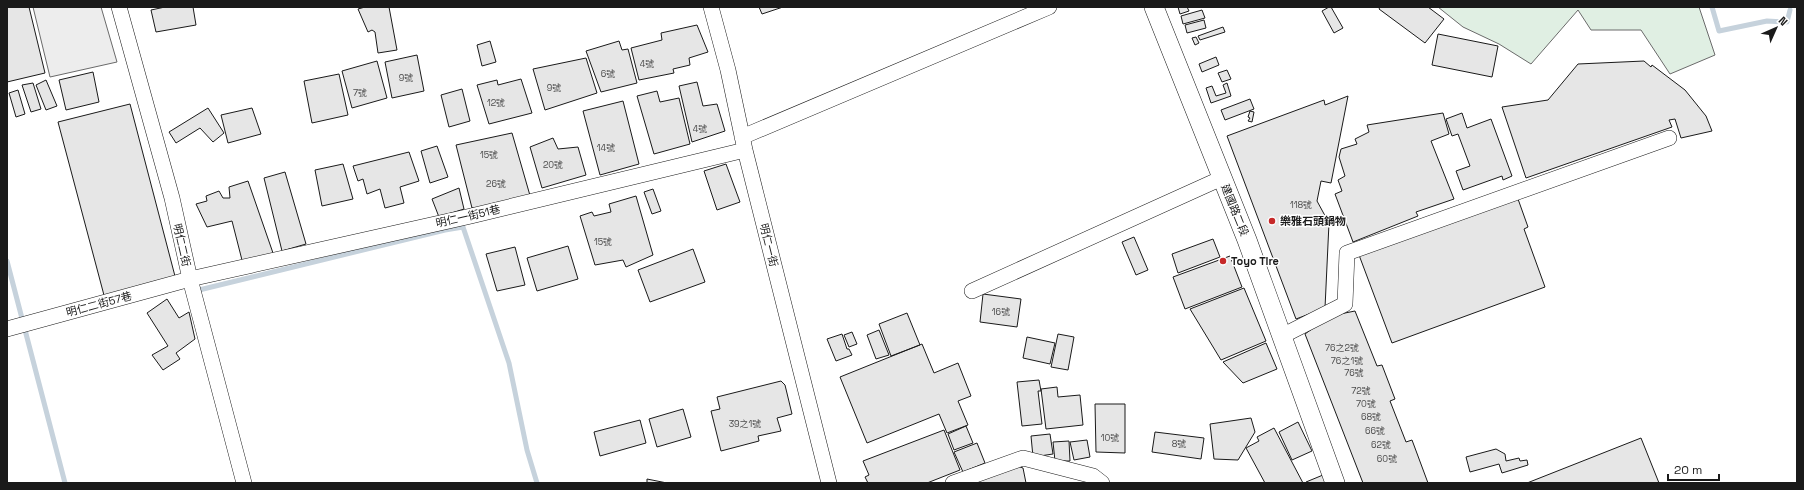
<svg xmlns="http://www.w3.org/2000/svg" width="1804" height="490" viewBox="0 0 1804 490" font-family="'Space Grotesk','Noto Sans TC',sans-serif">
	<style>
		.green { fill: #e0efe3; stroke: #6a6a6a }
		.parking { fill: #ededed; stroke: #6a6a6a }
		.lines { fill: none; stroke-linecap: round; stroke-linejoin: round }
		.stream { stroke: #c6d2dc; stroke-width: 5 }
		.building { fill: #e6e6e6; stroke: #1a1a1a }
		.minor-casing { stroke: #1a1a1a; stroke-width: 16 }
		.tertiary-casing { stroke: #1a1a1a; stroke-width: 20 }
		.minor { stroke: #fff; stroke-width: 15 }
		.tertiary { stroke: #fff; stroke-width: 19 }
		.poi-dot { fill: #c62828; stroke: #fff; stroke-width: 1.5 }
		.labels { text-anchor: middle; stroke-width: 3; stroke-linejoin: round; paint-order: stroke }
		.number-label { font-size: 9px; fill: #4d4d4d }
		.street-label { font-size: 11px; fill: #1a1a1a; stroke: #fff }
		.poi-label { font-size: 11px; font-weight: bold; fill: #1a1a1a; stroke: #fff; text-anchor: start }
	</style>
	<rect width="100%" height="100%" fill="#fff"/>
	<path class="green" d="M 1438,7 L 1699,7 L 1715,55 L 1670,74 L 1641,30 L 1591,30 L 1578,10 L 1531,64 L 1499,44 L 1463,27 Z"/>
	<path class="parking" d="M 33,7 L 101,7 L 117,62 L 50,77 Z"/>
	<g class="lines">
		<path class="stream" d="M 1712,7 L 1719,31 L 1767,21 L 1787,22 L 1790,10
			M 7,261 L 65,483
			M 195,291 L 445,230 L 463,227 L 509,363 L 527,450 L 537,483"/>
	</g>
	<path class="building" d="M 7,7 L 29,7 L 45,73 L 7,82 Z
		M 165,7 L 193,7 L 196,25 L 156,32 L 151,10 Z
		M 365,7 L 389,7 L 397,50 L 378,53 L 375,32 L 372,30 L 368,32 L 358,9 Z
		M 759,7 L 783,7 L 762,14 Z
		M 1178,7 L 1187,7 L 1189,11 L 1180,14 Z
		M 1329,7 L 1331,7 L 1343,28 L 1334,33 L 1322,11 Z
		M 1380,7 L 1428,7 L 1444,19 L 1425,43 L 1379,9 Z
		M 1202,10 L 1205,18 L 1183,24 L 1181,16 Z
		M 1204,20 L 1206,28 L 1187,33 L 1185,25 Z
		M 697,25 L 708,52 L 689,58 L 690,65 L 673,69 L 674,73 L 639,80 L 631,48 L 662,40 L 661,33 Z
		M 1223,27 L 1225,32 L 1200,40 L 1198,36 Z
		M 1438,34 L 1498,46 L 1492,77 L 1432,65 Z
		M 1196,37 L 1199,43 L 1195,45 L 1192,38 Z
		M 490,41 L 496,62 L 482,66 L 477,45 Z
		M 619,41 L 622,50 L 628,49 L 637,83 L 601,92 L 586,51 Z
		M 417,55 L 424,91 L 392,98 L 385,62 Z
		M 1216,57 L 1219,65 L 1202,72 L 1199,64 Z
		M 586,58 L 597,93 L 545,110 L 533,69 Z
		M 377,61 L 387,98 L 352,108 L 342,71 Z
		M 1644,61 L 1651,67 L 1652,65 L 1685,90 L 1706,116 L 1712,131 L 1681,138 L 1675,119 L 1669,120 L 1672,127 L 1526,178 L 1502,107 L 1548,100 L 1578,64 Z
		M 1227,70 L 1231,79 L 1222,82 L 1218,73 Z
		M 93,72 L 99,102 L 66,110 L 59,80 Z
		M 339,74 L 348,115 L 312,123 L 304,81 Z
		M 521,79 L 532,113 L 489,124 L 477,85 L 497,80 L 498,85 Z
		M 46,80 L 57,106 L 46,110 L 36,85 Z
		M 697,82 L 703,106 L 717,104 L 725,131 L 692,142 L 679,86 Z
		M 33,83 L 41,109 L 31,112 L 22,85 Z
		M 1227,83 L 1231,96 L 1211,103 L 1206,88 L 1212,86 L 1216,96 L 1226,93 L 1223,85 Z
		M 462,89 L 470,121 L 449,127 L 441,95 Z
		M 18,90 L 25,114 L 16,117 L 9,93 Z
		M 657,91 L 660,102 L 679,98 L 690,144 L 654,154 L 637,96 Z
		M 1348,96 L 1331,183 L 1321,181 L 1317,201 L 1329,223 L 1325,308 L 1296,319 L 1227,136 L 1324,100 L 1325,105 Z
		M 1250,99 L 1254,109 L 1225,120 L 1221,110 Z
		M 623,101 L 639,164 L 600,175 L 583,111 Z
		M 130,104 L 176,280 L 105,299 L 58,122 Z
		M 208,108 L 224,133 L 213,142 L 200,128 L 176,143 L 169,132 Z
		M 252,108 L 261,134 L 228,143 L 221,115 Z
		M 1250,111 L 1254,112 L 1252,122 L 1248,121 L 1250,118 L 1248,117 Z
		M 1443,113 L 1449,134 L 1431,141 L 1454,199 L 1416,212 L 1418,216 L 1353,242 L 1335,194 L 1342,191 L 1338,180 L 1345,176 L 1339,157 L 1341,149 L 1357,144 L 1355,139 L 1369,132 L 1367,125 Z
		M 1462,113 L 1467,128 L 1491,119 L 1512,176 L 1503,180 L 1502,176 L 1463,190 L 1456,171 L 1470,166 L 1458,134 L 1452,136 L 1446,119 Z
		M 512,133 L 531,199 L 491,208 L 472,208 L 456,145 Z
		M 553,138 L 558,149 L 578,147 L 586,175 L 542,188 L 530,147 Z
		M 437,146 L 448,177 L 430,183 L 421,151 Z
		M 409,152 L 419,181 L 400,187 L 404,203 L 385,208 L 380,189 L 367,194 L 363,179 L 358,181 L 353,166 Z
		M 343,164 L 353,199 L 322,206 L 315,170 Z
		M 726,164 L 740,202 L 717,210 L 704,171 Z
		M 285,172 L 306,244 L 282,251 L 264,178 Z
		M 248,181 L 273,253 L 243,264 L 232,221 L 207,227 L 196,204 L 207,201 L 206,196 L 219,191 L 223,198 L 230,198 L 229,187 Z
		M 459,188 L 464,209 L 439,217 L 432,199 Z
		M 653,189 L 661,211 L 652,214 L 644,192 Z
		M 636,196 L 653,255 L 626,267 L 623,260 L 595,265 L 580,216 L 592,212 L 594,216 L 611,212 L 609,204 Z
		M 1518,199 L 1528,227 L 1524,229 L 1545,287 L 1392,343 L 1359,255 Z
		M 1134,237 L 1148,270 L 1136,275 L 1122,242 Z
		M 1213,239 L 1220,257 L 1178,273 L 1172,254 Z
		M 568,246 L 578,279 L 537,291 L 527,258 Z
		M 515,247 L 525,285 L 497,291 L 486,254 Z
		M 693,249 L 705,282 L 650,302 L 638,270 Z
		M 1230,256 L 1242,287 L 1185,309 L 1173,277 Z
		M 1244,288 L 1266,341 L 1221,360 L 1190,309 Z
		M 983,294 L 1021,299 L 1017,327 L 980,322 Z
		M 167,299 L 179,318 L 189,312 L 195,339 L 176,353 L 180,359 L 163,370 L 152,355 L 168,346 L 147,313 Z
		M 1355,311 L 1377,366 L 1382,365 L 1395,399 L 1390,401 L 1406,442 L 1412,440 L 1428,483 L 1363,483 L 1305,334 L 1330,316 Z
		M 907,313 L 920,345 L 891,356 L 879,324 Z
		M 879,330 L 889,355 L 876,359 L 867,335 Z
		M 852,332 L 857,344 L 849,347 L 844,335 Z
		M 842,334 L 847,349 L 849,349 L 852,355 L 836,361 L 827,339 Z
		M 1058,334 L 1074,337 L 1068,370 L 1051,367 Z
		M 1027,337 L 1055,343 L 1050,364 L 1023,358 Z
		M 1266,343 L 1277,369 L 1243,383 L 1223,362 Z
		M 922,344 L 934,373 L 958,363 L 971,396 L 958,401 L 968,425 L 947,433 L 939,414 L 867,443 L 840,377 Z
		M 1039,380 L 1041,391 L 1038,391 L 1042,424 L 1022,426 L 1017,382 Z
		M 781,381 L 785,385 L 792,414 L 777,418 L 781,431 L 758,436 L 759,441 L 721,451 L 711,411 L 720,409 L 717,397 Z
		M 1057,387 L 1058,397 L 1080,395 L 1083,425 L 1046,429 L 1041,389 Z
		M 1095,404 L 1125,404 L 1125,453 L 1096,452 Z
		M 683,409 L 691,437 L 657,447 L 649,419 Z
		M 1251,418 L 1255,432 L 1238,460 L 1214,459 L 1210,424 Z
		M 640,420 L 646,443 L 600,456 L 594,432 Z
		M 1298,422 L 1312,451 L 1292,460 L 1279,432 Z
		M 966,426 L 973,443 L 954,450 L 948,434 Z
		M 1274,428 L 1303,483 L 1265,483 L 1246,448 L 1259,441 L 1257,437 Z
		M 944,430 L 960,470 L 927,483 L 868,483 L 865,477 L 869,475 L 863,461 Z
		M 1155,432 L 1204,438 L 1201,459 L 1152,452 Z
		M 1050,434 L 1053,454 L 1033,457 L 1031,436 Z
		M 1641,438 L 1659,483 L 1527,483 Z
		M 1087,440 L 1090,457 L 1074,460 L 1070,442 Z
		M 1069,441 L 1070,461 L 1055,461 L 1053,442 Z
		M 977,443 L 985,463 L 963,472 L 954,452 Z
		M 1496,449 L 1505,454 L 1506,461 L 1519,458 L 1520,461 L 1527,460 L 1528,465 L 1502,473 L 1499,464 L 1470,472 L 1466,457 Z
		M 1015,465 L 1023,468 L 1026,483 L 972,483 Z
		M 1323,475 L 1326,483 L 1307,483 L 1306,482 Z
		M 647,479 L 667,483 L 647,483 Z"/>
	<g class="lines">
		<g class="minor-casing">
			<path id="minor" d="M 119,7 L 172,198 L 190,279 L 244,483
				M 711,7 L 728,70 L 745,150 L 829,483
				M 742,137 L 1049,7
				M 972,291 L 1222,178
				M 7,329 L 190,279 L 471,216 L 745,150
				M 1282,336 L 1345,304 L 1347,253 L 1669,138
				M 953,483 L 1023,458 L 1093,476 L 1102,483"/>
		</g>
		<g class="tertiary-casing">
			<path id="tertiary" d="M 1154,7 L 1247,240 L 1335,483"/>
		</g>
		<use href="#minor" class="minor"/>
		<use href="#tertiary" class="tertiary"/>
	</g>
	<g class="poi-dot">
		<circle cx="1272" cy="221" r="4"/>
		<circle cx="1223" cy="261" r="4"/>
	</g>
	<g class="labels">
		<g class="number-label">
			<text x="647" y="67">4號</text>
			<text x="608" y="77">6號</text>
			<text x="406" y="81">9號</text>
			<text x="554" y="91">9號</text>
			<text x="360" y="96">7號</text>
			<text x="496" y="106">12號</text>
			<text x="700" y="132">4號</text>
			<text x="606" y="151">14號</text>
			<text x="489" y="158">15號</text>
			<text x="553" y="168">20號</text>
			<text x="496" y="187">26號</text>
			<text x="1301" y="208">118號</text>
			<text x="603" y="245">15號</text>
			<text x="1001" y="315">16號</text>
			<text x="1342" y="351">76之2號</text>
			<text x="1347" y="364">76之1號</text>
			<text x="1354" y="376">76號</text>
			<text x="1361" y="394">72號</text>
			<text x="1366" y="407">70號</text>
			<text x="1371" y="420">68號</text>
			<text x="745" y="427">39之1號</text>
			<text x="1375" y="434">66號</text>
			<text x="1110" y="441">10號</text>
			<text x="1179" y="447">8號</text>
			<text x="1381" y="448">62號</text>
			<text x="1387" y="462">60號</text>
		</g>
		<g class="street-label">
			<text transform="translate(1235 210) rotate(68)" y="4">建國路二段</text>
			<text transform="translate(468 216) rotate(-13)" y="4">明仁一街51巷</text>
			<text transform="translate(182 245) rotate(77)" y="4">明仁二街</text>
			<text transform="translate(769 245) rotate(76)" y="4">明仁一街</text>
			<text transform="translate(99 304) rotate(-15)" y="4">明仁二街57巷</text>
		</g>
		<g class="poi-label">
			<text x="1280" y="225">樂雅石頭鍋物</text>
			<text x="1231" y="265">Toyo Tire</text>
		</g>
	</g>
	<rect width="1804" height="490" fill="none" stroke="#1a1a1a" stroke-width="16"/>
	<g transform="translate(1776 28) rotate(45)" stroke="#ffffff" stroke-width="3" paint-order="stroke">
	<path d="M0-3L7 15L0 10L-7 15Z" fill="#1a1a1a"/>
	<text y="-6" font-size="11" font-weight="bold" text-anchor="middle" fill="#1a1a1a">N</text>
	</g>
	<path d="M1668 474v6h51v-6" fill="none" stroke="#1a1a1a" stroke-width="2"/>
	<text x="1674" y="474" font-size="12" fill="#1a1a1a" stroke="#ffffff" stroke-width="3" paint-order="stroke">20 m</text>
</svg>
